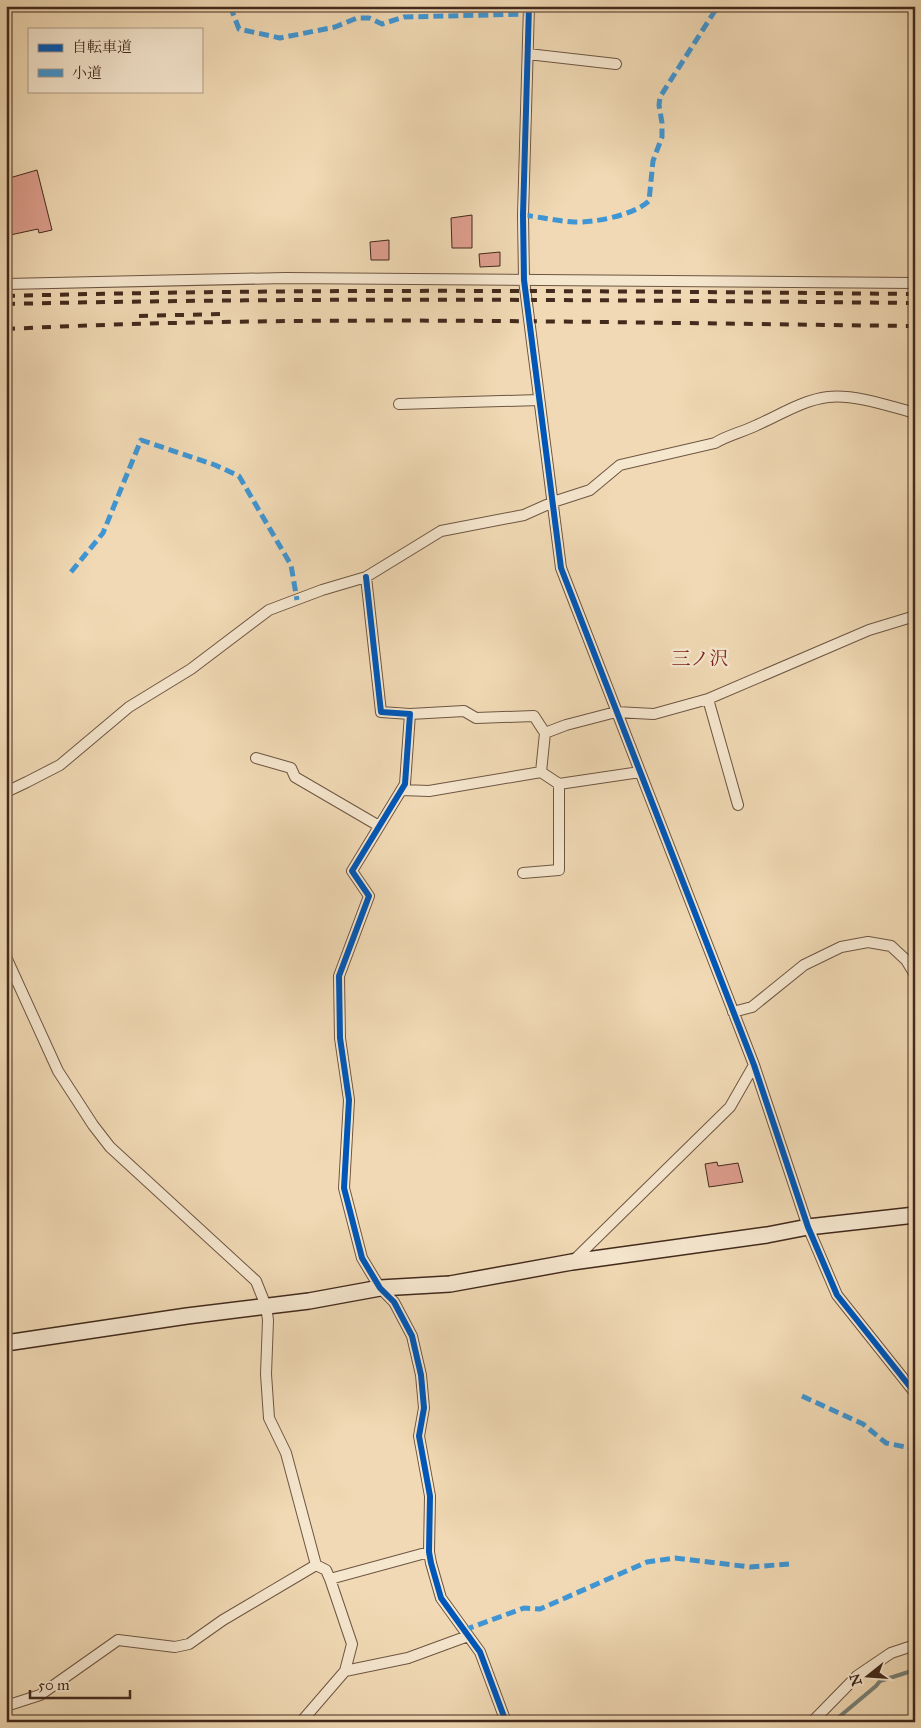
<svg xmlns="http://www.w3.org/2000/svg" width="921" height="1728" viewBox="0 0 921 1728" font-family="'IM FELL Great Primer','Noto Serif JP',serif">
	<style>
		.lines { fill: none; stroke-linecap: round; stroke-linejoin: round }
		.stream { stroke: #778075; stroke-width: 4 }
		.building { fill: #de9e8e; stroke: #422a1c }
		.street-casing { stroke: #6e5642; stroke-width: 12 }
		.secondary-casing { stroke: #422a1c; stroke-width: 18 }
		.street { stroke: #f5e6ce; stroke-width: 10 }
		.secondary { stroke: #f5e6ce; stroke-width: 15 }
		.rail { stroke: #422a1c; stroke-width: 4; stroke-dasharray: 9 9; stroke-linecap: butt }
		.quiet { stroke: #3f96d4; stroke-width: 5; stroke-dasharray: 10 5; stroke-linecap: butt }
		.cycleway-casing { stroke: #f5e6ce; stroke-width: 9 }
		.cycleway { stroke: #0057b8; stroke-width: 6 }
		.labels { text-anchor: middle; stroke-width: 5; stroke-linejoin: round; paint-order: stroke }
		.neighbourhood-label { font-size: 19px; fill: #7a1f14; stroke: #f5e6ce }
	</style>
	<rect width="100%" height="100%" fill="#f0d9b4"/>
	<filter id="stains"><feTurbulence type="fractalNoise" baseFrequency=".004" numOctaves="4"/><feColorMatrix values="0 0 0 0 .2 0 0 0 0 .09 0 0 0 0 .02 0 0 0 .5 -.17"/></filter>
	<radialGradient id="worn" r=".72"><stop offset=".6" stop-color="#630" stop-opacity="0"/><stop offset="1" stop-color="#630" stop-opacity=".3"/></radialGradient>
	<g class="lines">
		<path class="stream" d="M 833,1722 L 876,1686 L 880,1681 L 915,1670"/>
	</g>
	<path class="building" d="M 37,170 L 52,230 L 39,233 L 38,229 L 10,235 L 6,219 L 6,179 Z
		M 472,215 L 472,248 L 452,248 L 451,218 Z
		M 389,240 L 389,260 L 371,260 L 370,242 Z
		M 500,252 L 500,266 L 480,267 L 479,254 Z
		M 717,1162 L 718,1166 L 738,1163 L 743,1182 L 709,1187 L 705,1164 Z"/>
	<g class="lines">
		<g class="street-casing">
			<path id="street" d="M 529,6 L 523,215 L 524,280 L 561,568 L 754,1065 L 808,1227 L 837,1295 L 915,1393
				M 528,54 L 616,64
				M 6,159 L 6,161
				M 6,284 L 285,278 L 915,283
				M 399,404 L 539,400
				M 366,577 L 381,712 L 410,714 L 405,784 L 352,871 L 369,896 L 339,976 L 340,1038 L 349,1100 L 344,1188 L 362,1258 L 380,1288 L 394,1302 L 412,1336 L 421,1375 L 424,1408 L 419,1436 L 430,1496 L 429,1552 L 431,1563 L 441,1598 L 480,1652 L 506,1722
				M 708,699 L 738,805
				M 410,714 L 464,711 L 476,718 L 534,716 L 545,733 L 541,772
				M 545,733 L 566,725 L 616,712 L 654,714 L 708,699 L 869,630 L 915,616
				M 256,758 L 291,768 L 295,777 L 379,826
				M 402,790 L 429,791 L 541,772 L 559,784 L 640,772
				M 6,792 L 27,782 L 60,765 L 129,707 L 191,669 L 269,610 L 322,590 L 366,577 L 441,531 L 524,515 L 553,502 L 590,490 L 620,465 L 715,443 C 728,435 743,432 757,425 C 780,415 803,400 828,397 C 855,394 889,406 915,413
				M 523,873 L 559,870 L 559,784
				M 6,957 L 58,1071 L 93,1125 L 110,1147 L 256,1281 L 266,1306 L 268,1320 L 266,1374 L 269,1418 L 286,1453 L 316,1565
				M 733,1012 L 752,1007 L 804,965 L 841,947 L 868,942 L 891,946 L 906,960 L 915,975
				M 572,1262 L 730,1107 L 754,1065
				M 316,1565 L 326,1570 L 330,1579 L 429,1552
				M 330,1579 L 352,1644 L 345,1671 L 408,1658 L 468,1636
				M 6,1706 L 40,1695 L 118,1640 L 175,1647 L 189,1644 L 223,1620 L 316,1565
				M 301,1722 L 345,1671
				M 812,1722 L 857,1676 L 891,1653 L 915,1645"/>
		</g>
		<g class="secondary-casing">
			<path id="secondary" d="M 6,1343 L 187,1316 L 309,1301 L 380,1288 L 450,1284 L 572,1262 L 767,1235 L 808,1227 L 915,1215"/>
		</g>
		<use href="#street" class="street"/>
		<use href="#secondary" class="secondary"/>
		<path class="rail" d="M 6,296 C 309,288 612,291 915,294
			M 6,304 C 309,297 612,300 915,303
			M 139,316 L 221,314
			M 6,329 C 309,314 612,323 915,326"/>
		<path class="quiet" d="M 233,6 L 232,11 L 239,29 L 280,38 L 335,27 L 357,18 L 369,18 L 382,24 L 404,17 L 529,14
			M 523,215 C 540,217 557,221 574,222 C 594,223 634,215 649,201 L 653,161 L 662,137 L 662,123 L 659,105 L 660,97 L 718,6
			M 71,572 L 103,533 L 141,440 L 215,465 L 239,476 L 291,565 L 297,600
			M 802,1396 L 863,1424 L 886,1443 L 915,1449
			M 464,1630 L 524,1608 L 540,1609 L 647,1562 L 675,1558 L 750,1567 L 789,1564"/>
		<g class="cycleway-casing">
			<path id="cycleway" d="M 529,6 L 523,215 L 524,280 L 561,568 L 754,1065 L 808,1227 L 837,1295 L 915,1393
				M 366,577 L 381,712 L 410,714 L 405,784 L 352,871 L 369,896 L 339,976 L 340,1038 L 349,1100 L 344,1188 L 362,1258 L 380,1288 L 394,1302 L 412,1336 L 421,1375 L 424,1408 L 419,1436 L 430,1496 L 429,1552 L 431,1563 L 441,1598 L 480,1652 L 506,1722"/>
		</g>
		<use href="#cycleway" class="cycleway"/>
	</g>
	<g class="labels">
		<g class="neighbourhood-label">
			<text x="700" y="665">三ノ沢</text>
		</g>
	</g>
	<rect width="921" height="1728" fill="none" stroke="#f0d9b4" stroke-width="25"/>
	<rect x="8" y="8" width="906" height="1713" fill="none" stroke="#422a1c" stroke-width="2.5"/>
	<rect x="12" y="12" width="896" height="1703" fill="none" stroke="#422a1c"/>
	<rect x="28" y="28" width="175" height="65" fill="#f5e6ce" stroke="#ad9b87"/>
	<rect x="38" y="44" width="25" height="8" fill="#0057b8" stroke="#ad9b87"/>
	<text x="72" y="52" font-size="15" fill="#422a1c">自転車道</text>
	<rect x="38" y="69" width="25" height="8" fill="#3f96d4" stroke="#ad9b87"/>
	<text x="72" y="78" font-size="15" fill="#422a1c">小道</text>
	<g transform="translate(868 1676) rotate(253)" stroke="#f5e6ce" stroke-width="4" paint-order="stroke">
	<path d="M0-4L9 19L0 12L-9 19Z" fill="#422a1c"/>
	<text y="-8" font-size="14" font-weight="bold" text-anchor="middle" fill="#422a1c">N</text>
	</g>
	<path d="M30 1690v8h100v-8" fill="none" stroke="#422a1c" stroke-width="2.5"/>
	<text x="38" y="1690" font-size="15" fill="#422a1c" stroke="#f5e6ce" stroke-width="4" paint-order="stroke">50 m</text>
	<rect width="100%" height="100%" filter="url(#stains)"/>
	<rect width="100%" height="100%" fill="url(#worn)"/>
</svg>
